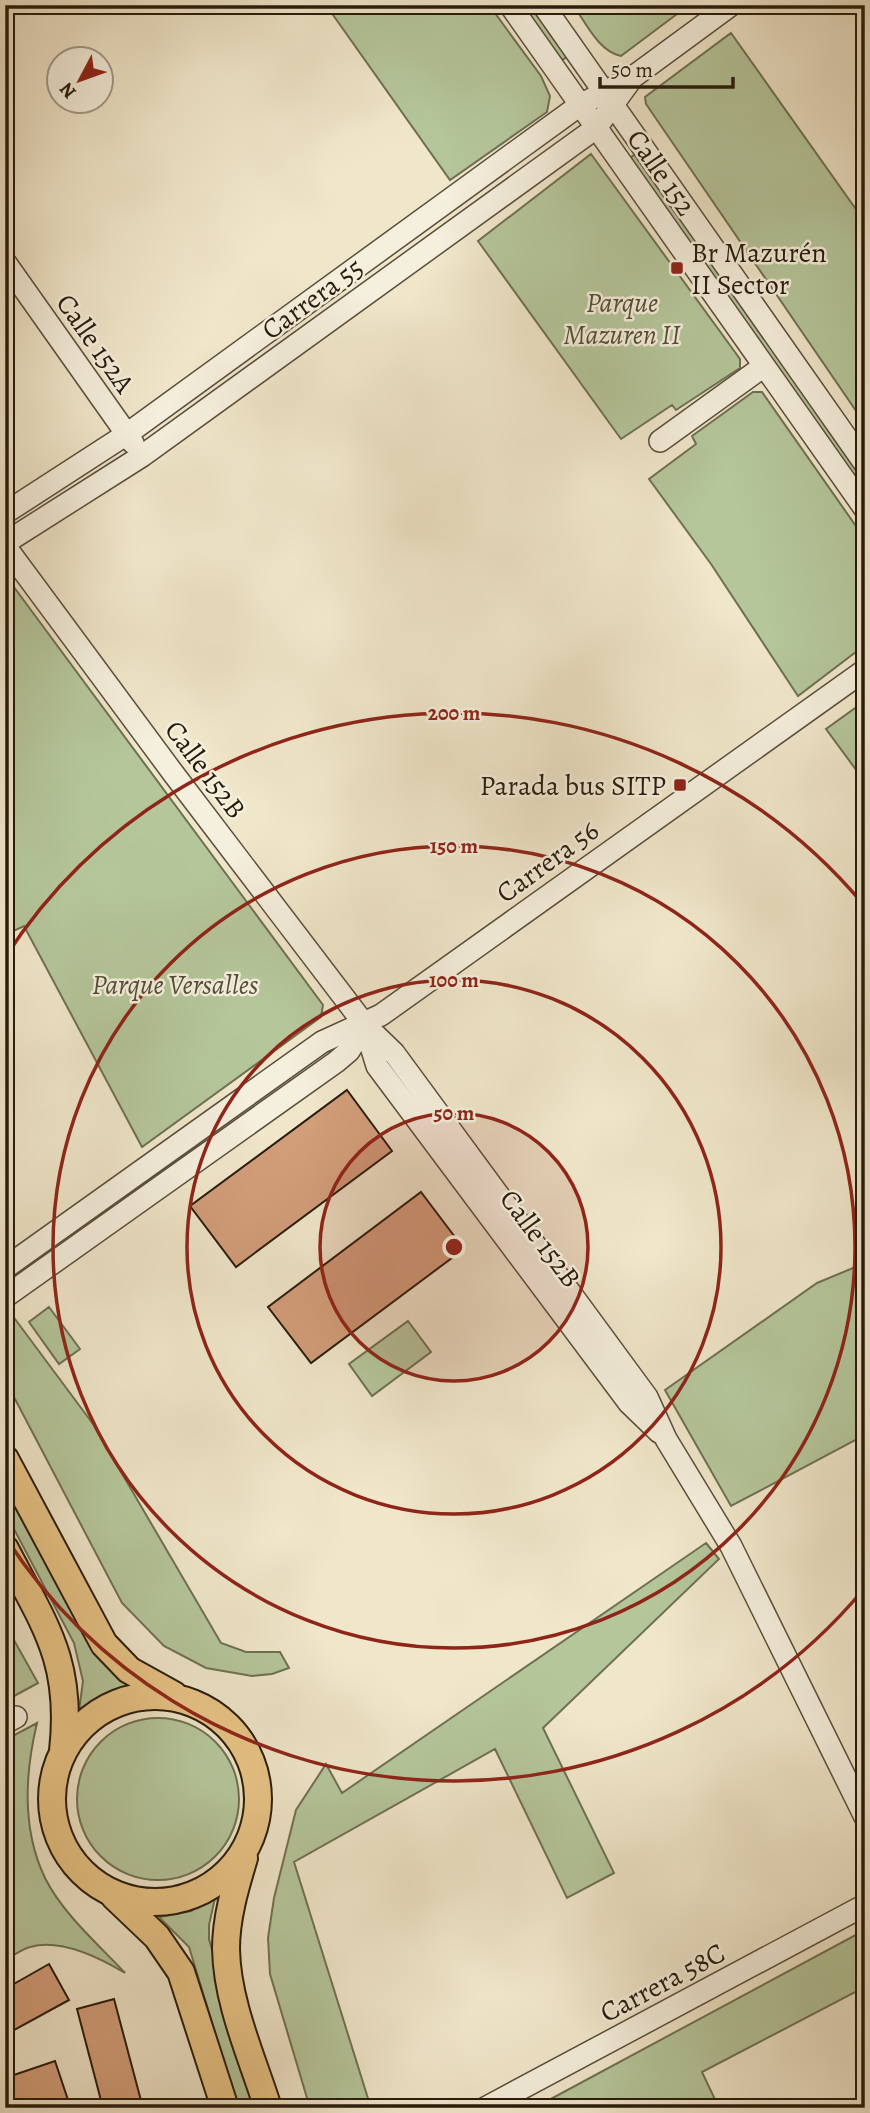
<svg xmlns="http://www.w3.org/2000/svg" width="870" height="2113" viewBox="0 0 870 2113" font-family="Alegreya,serif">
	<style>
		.green { fill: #b5c69b; stroke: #6e7054; stroke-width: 2 }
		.building { fill: #d29d79; stroke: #271b0c; stroke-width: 2 }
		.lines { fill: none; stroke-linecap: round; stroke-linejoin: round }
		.minor-casing { stroke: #594e3c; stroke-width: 24 }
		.major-casing { stroke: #271b0c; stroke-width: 30 }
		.minor { stroke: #f5efdd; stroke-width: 21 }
		.major { stroke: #e8c385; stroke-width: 26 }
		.ring { fill: none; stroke: #8f2418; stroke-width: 3.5 }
		.poi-dot { fill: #8f2418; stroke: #f5efdd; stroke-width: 2.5 }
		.labels { text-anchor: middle; stroke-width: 5; stroke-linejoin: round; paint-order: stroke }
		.street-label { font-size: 28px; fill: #271b0c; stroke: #f5efdd }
		.poi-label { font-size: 28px; fill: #271b0c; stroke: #f5efdd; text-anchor: start }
		.park-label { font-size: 28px; font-style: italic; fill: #524e37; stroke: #f5efdd }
		.centre { fill: #8f2418; stroke: #f5efdd; stroke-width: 3.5 }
		.ring-label { font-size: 21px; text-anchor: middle; font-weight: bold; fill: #8f2418; stroke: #f5efdd; stroke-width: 5; stroke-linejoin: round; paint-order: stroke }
	</style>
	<rect width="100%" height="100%" fill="#f0e6ca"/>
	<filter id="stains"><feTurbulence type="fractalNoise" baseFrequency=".00286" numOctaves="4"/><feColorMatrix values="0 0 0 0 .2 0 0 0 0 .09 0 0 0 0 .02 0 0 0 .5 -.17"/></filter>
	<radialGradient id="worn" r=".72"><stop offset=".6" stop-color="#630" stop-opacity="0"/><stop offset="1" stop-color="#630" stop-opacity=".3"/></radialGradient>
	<path class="green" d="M 326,5 L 489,5 L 541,76 L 550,96 L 547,112 L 450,180 Z
		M 521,5 L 533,5 L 569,55 L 561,61 Z
		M 573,5 L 689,5 L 621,56 C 599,52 586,23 573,5 Z
		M 731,33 L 865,222 L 865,424 L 646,104 L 645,97 Z
		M 638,152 L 865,476 L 865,491 L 630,158 Z
		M 591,154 L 740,359 L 740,368 L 676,410 L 672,405 L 621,439 L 478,241 Z
		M 753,392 L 762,392 L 865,539 L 865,645 L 798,696 L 711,564 L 649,479 L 696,444 L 692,436 Z
		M 5,575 L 323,1005 L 321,1017 L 142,1147 L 24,926 L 5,935 L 5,909 L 13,905 L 5,890 Z
		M 865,701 L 865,782 L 826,729 Z
		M 865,1263 L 865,1435 L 731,1506 L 665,1390 L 817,1283 Z
		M 49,1307 L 80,1349 L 59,1364 L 29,1322 Z
		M 15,1319 L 93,1424 L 221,1643 L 246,1652 L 280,1652 L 289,1668 L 272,1674 L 252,1676 L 206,1668 L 164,1646 L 122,1603 L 5,1380 L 5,1325 Z
		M 408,1321 L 431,1352 L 372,1396 L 349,1364 Z
		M 5,1486 L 134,1687 L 106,1695 L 83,1713 L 79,1711 L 83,1681 L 74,1643 L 5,1512 Z
		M 706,1543 L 719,1559 L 543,1728 L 614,1873 L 567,1898 L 495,1749 L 294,1862 L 371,2108 L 310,2108 L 270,1974 L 268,1938 L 274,1898 L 296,1810 L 326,1764 L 342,1793 Z
		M 5,1624 L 38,1683 L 5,1701 Z
		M77 1799a81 81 0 1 1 162 0a81 81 0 1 1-162 0Z
		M 37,1723 C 25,1773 22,1830 45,1878 C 63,1914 98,1944 125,1973 C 100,1958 61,1938 30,1947 C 22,1949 13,1956 5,1960 L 5,1740 Z
		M 212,1897 L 215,1898 L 209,1925 L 209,1939 L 257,2108 L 238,2108 L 189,1947 L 159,1917 L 191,1911 Z
		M 865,1930 L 865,1987 L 702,2072 L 719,2108 L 534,2108 Z"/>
	<path class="building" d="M 347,1090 L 392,1151 L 236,1267 L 190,1206 Z
		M 421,1192 L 464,1249 L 311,1363 L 268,1307 Z
		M 49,1964 L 69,2000 L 5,2035 L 5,1989 Z
		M 114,1999 L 143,2108 L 103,2108 L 77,2009 Z
		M 55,2061 L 69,2103 L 55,2108 L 5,2108 L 5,2078 Z"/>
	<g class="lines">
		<g class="minor-casing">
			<path id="minor" d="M 510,5 L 865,509
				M 543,5 L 865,464
				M 5,262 L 133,443
				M 660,441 L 764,366
				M 5,513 L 127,434 L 580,105 L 633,77 L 731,5
				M 5,543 L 142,456 L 596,128 L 630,81
				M 5,546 L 173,773 L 365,1025 L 394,1053 L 647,1397 L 666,1439 L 731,1546 L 865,1817
				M 365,1027 L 377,1066 L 629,1403 L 659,1432
				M 5,1268 L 322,1042 L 381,1015 L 865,670
				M 5,1297 L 336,1062 L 349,1051 L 365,1025
				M 5,1723 L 16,1717
				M 485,2108 L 865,1905"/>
		</g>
		<g class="major-casing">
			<path id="major" d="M 5,1459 L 104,1644 L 129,1670 L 174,1695
				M 5,1549 C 45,1626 73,1661 63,1751
				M52 1799a103 103 0 1 1 206 0a103 103 0 1 1-206 0Z
				M 244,1858 C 235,1888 226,1918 226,1949 C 227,2003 252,2057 268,2108
				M 114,1896 L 157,1937 L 181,1972 L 225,2108"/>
		</g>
		<use href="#minor" class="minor"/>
		<use href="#major" class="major"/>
	</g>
	<circle cx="454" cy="1247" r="134" fill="#8f2418" fill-opacity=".12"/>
	<g class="ring">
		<circle cx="454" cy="1247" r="134"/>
		<circle cx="454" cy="1247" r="267"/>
		<circle cx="454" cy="1247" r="401"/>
		<path d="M863 1590A534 534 0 0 1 6 1538M6 956A534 534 0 0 1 863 904"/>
	</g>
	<g class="poi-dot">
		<rect x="670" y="261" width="14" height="14" rx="3.5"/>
		<rect x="673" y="778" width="14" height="14" rx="3.5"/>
	</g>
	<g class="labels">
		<g class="street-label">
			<text transform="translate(662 172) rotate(55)" y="10">Calle 152</text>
			<text transform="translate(312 298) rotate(-36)" y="10">Carrera 55</text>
			<text transform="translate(96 343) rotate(55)" y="10">Calle 152A</text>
			<text transform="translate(206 769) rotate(53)" y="10">Calle 152B</text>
			<text transform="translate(547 861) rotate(-36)" y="10">Carrera 56</text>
			<text transform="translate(541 1238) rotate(53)" y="10">Calle 152B</text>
			<text transform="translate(662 1982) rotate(-28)" y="10">Carrera 58C</text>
		</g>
		<g class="poi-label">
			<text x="691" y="262">Br Mazurén<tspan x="691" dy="32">II Sector</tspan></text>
			<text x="666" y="795" text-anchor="end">Parada bus SITP</text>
		</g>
		<g class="park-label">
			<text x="622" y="312">Parque<tspan x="622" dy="32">Mazuren II</tspan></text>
			<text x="175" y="994">Parque Versalles</text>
		</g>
	</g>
	<circle cx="454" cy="1247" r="10" class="centre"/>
	<g class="ring-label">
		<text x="454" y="720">200 m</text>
		<text x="454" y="853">150 m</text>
		<text x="454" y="987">100 m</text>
		<text x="454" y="1120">50 m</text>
	</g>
	<rect width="870" height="2113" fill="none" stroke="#f0e6ca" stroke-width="28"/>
	<rect x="7" y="7" width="856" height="2099" fill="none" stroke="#271b0c" stroke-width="3.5"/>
	<rect x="14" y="14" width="842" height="2085" fill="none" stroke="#271b0c" stroke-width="2"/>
	<g transform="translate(80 80) rotate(229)"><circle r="33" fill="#f5efdd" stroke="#a39a89" stroke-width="2"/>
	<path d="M0-5L12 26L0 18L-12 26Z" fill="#8f2418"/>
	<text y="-10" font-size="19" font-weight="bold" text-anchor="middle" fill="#271b0c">N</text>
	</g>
	<path d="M600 77v10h133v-10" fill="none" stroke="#271b0c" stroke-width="3.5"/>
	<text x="611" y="77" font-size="21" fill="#271b0c" stroke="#f5efdd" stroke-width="5" paint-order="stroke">50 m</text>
	<rect width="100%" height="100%" filter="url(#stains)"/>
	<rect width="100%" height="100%" fill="url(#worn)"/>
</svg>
